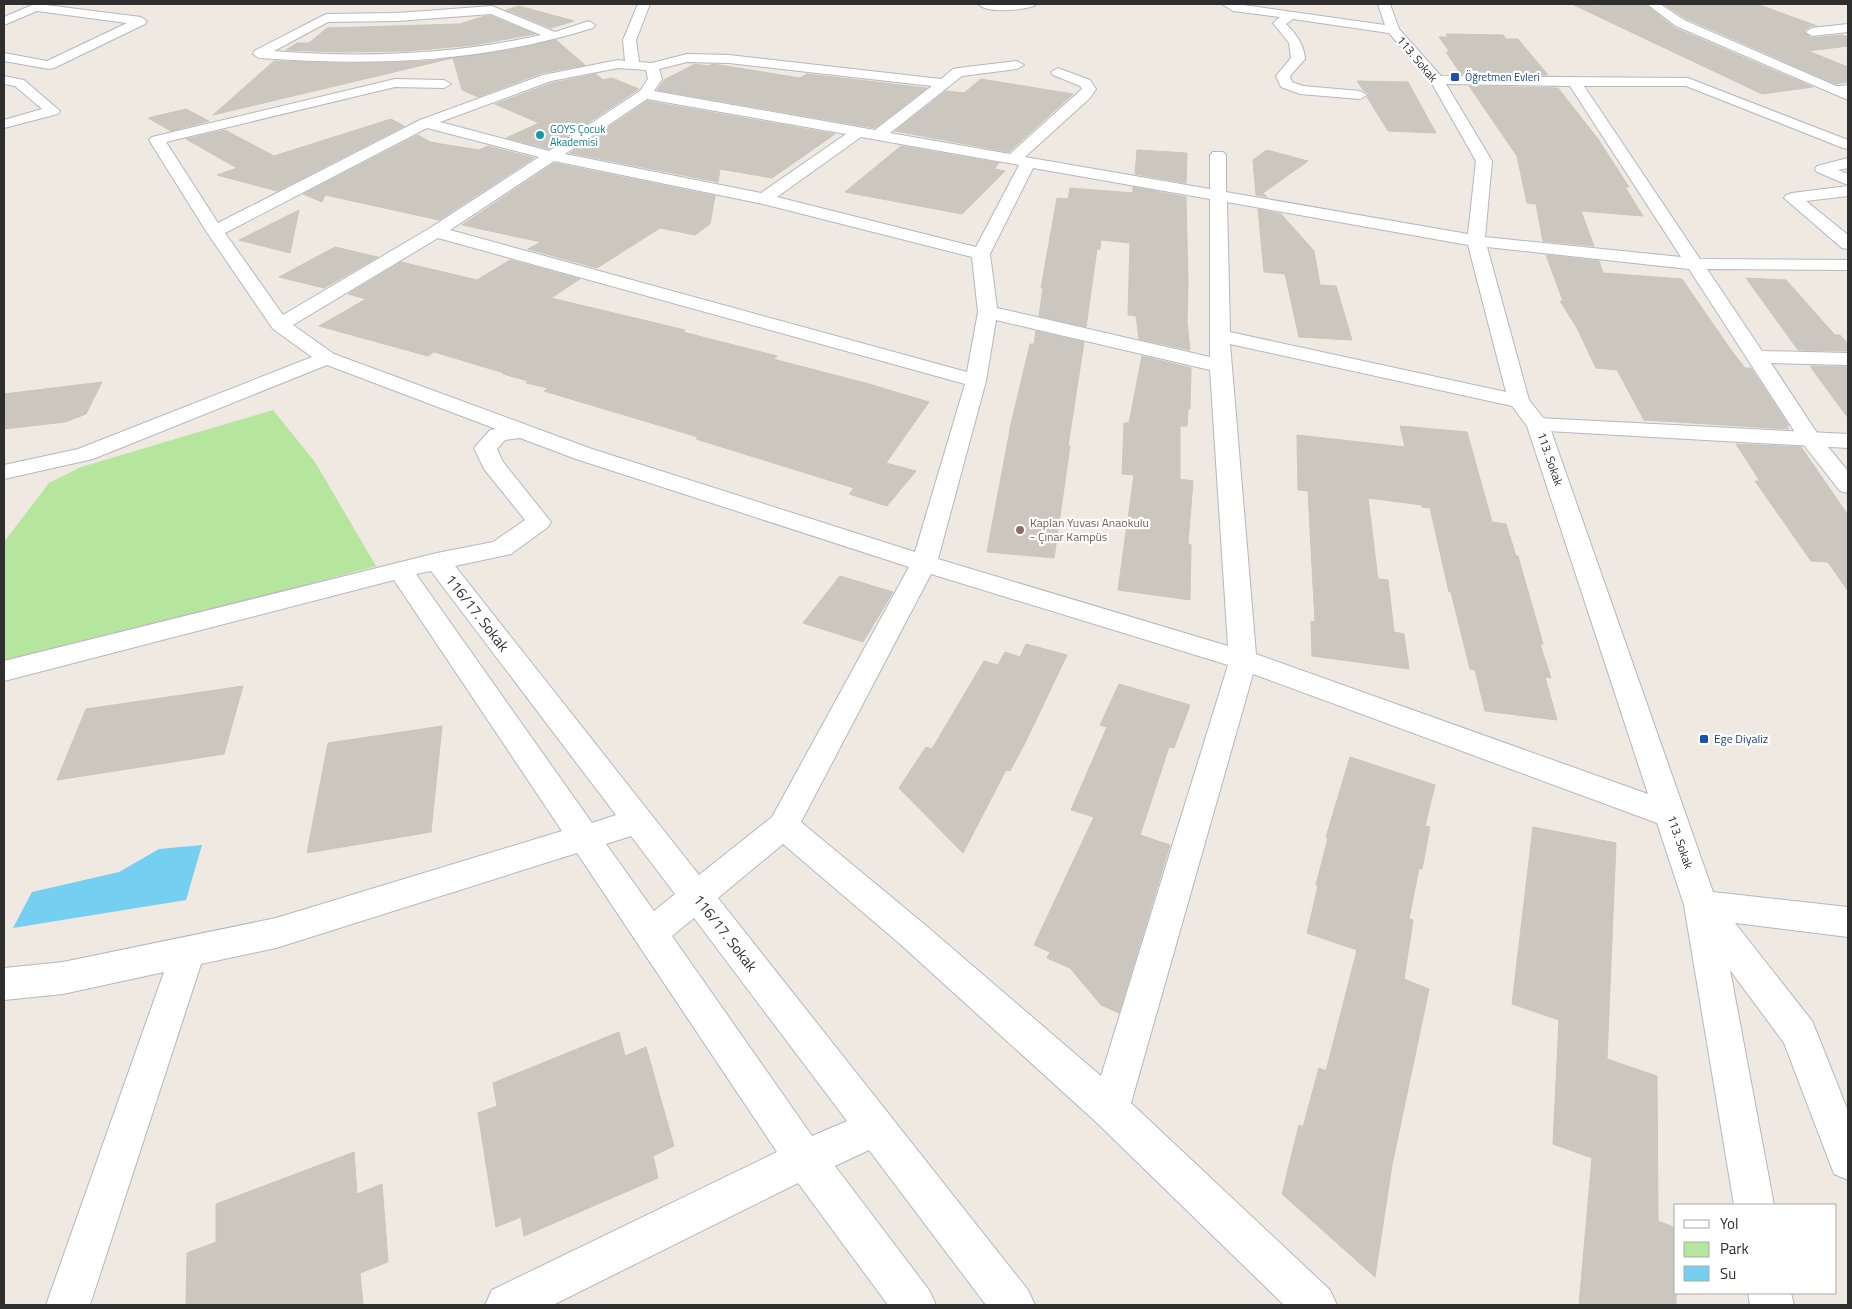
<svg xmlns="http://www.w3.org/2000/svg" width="1852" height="1309" viewBox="0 0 1852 1309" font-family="'Titillium Web',sans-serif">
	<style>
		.green { fill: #b6e59e }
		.water { fill: #75cff0 }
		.building { fill: #cbc7bf; stroke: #cbc5ba }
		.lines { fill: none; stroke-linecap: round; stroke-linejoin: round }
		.minor-casing { stroke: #b4b7c1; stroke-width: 2 }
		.tertiary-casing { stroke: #b4b7c1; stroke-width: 2 }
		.minor { fill: #fff; fill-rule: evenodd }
		.tertiary { fill: #fff; fill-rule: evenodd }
		.transit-dot { fill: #1a4fb4; stroke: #fff; stroke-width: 2 }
		.culture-dot { fill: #0f9aa8; stroke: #fff; stroke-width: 2 }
		.education-dot { fill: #8d6e63; stroke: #fff; stroke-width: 2 }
		.labels { text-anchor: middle; stroke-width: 4.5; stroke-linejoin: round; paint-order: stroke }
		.far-transit-label { font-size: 11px; fill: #164399; stroke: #fff; text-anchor: start }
		.far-culture-label { font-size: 11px; fill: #0d838f; stroke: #fff; text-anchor: start }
		.street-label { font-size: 12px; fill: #2e2e2e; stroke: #fff }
		.education-label { font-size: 12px; fill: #785e54; stroke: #fff; text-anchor: start }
		.transit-label { font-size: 12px; fill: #164399; stroke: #fff; text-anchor: start }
		.near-street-label { font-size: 15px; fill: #2e2e2e; stroke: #fff }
	</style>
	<rect width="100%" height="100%" fill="#efe9e1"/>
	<path class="green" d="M 273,410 L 315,462 L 376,566 L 4,666 L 4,542 L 49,483 L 81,467 Z"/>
	<path class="water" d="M 202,845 L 186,900 L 13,928 L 32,892 L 119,872 L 159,849 Z"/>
	<path class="building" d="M 1599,4 L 1645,4 L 1675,28 L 1813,87 L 1762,94 L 1574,5 L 1602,6 Z
		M 1663,4 L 1757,4 L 1817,26 L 1811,26 L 1804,31 L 1811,38 L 1842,35 L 1848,37 L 1848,46 L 1808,51 L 1848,67 L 1848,82 L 1836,84 L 1685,18 Z
		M 519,6 L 574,21 L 551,28 L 506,10 Z
		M 485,16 L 491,16 L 535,34 L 474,45 L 408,51 L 341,52 L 286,50 L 297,43 L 309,43 L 327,28 L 460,24 Z
		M 1446,34 L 1503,35 L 1506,39 L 1518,39 L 1548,75 L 1461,74 L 1446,52 L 1450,52 L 1439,37 L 1448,37 Z
		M 556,40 L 585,65 L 542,73 L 478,97 L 462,90 L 453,58 L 213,115 L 274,61 L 345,63 L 428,61 L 510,50 Z
		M 695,64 L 708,66 L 713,64 L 800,78 L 807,74 L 927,88 L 875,128 L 657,90 L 664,80 Z
		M 596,74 L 603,80 L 612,78 L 639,89 L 549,149 L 506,138 L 539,123 L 495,104 L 552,83 Z
		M 981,79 L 1073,94 L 1009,152 L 895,131 L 946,91 L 964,93 Z
		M 1357,81 L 1408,82 L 1436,133 L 1388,131 L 1367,97 L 1369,94 L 1363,90 Z
		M 1469,86 L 1558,88 L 1598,139 L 1629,187 L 1625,187 L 1643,216 L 1581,211 L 1594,246 L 1543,241 L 1536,204 L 1527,203 L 1517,156 Z
		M 647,101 L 835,134 L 772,178 L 720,169 L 718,182 L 570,153 Z
		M 186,109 L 209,121 L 171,131 L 148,118 Z
		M 391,119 L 404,126 L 277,191 L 217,175 L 237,168 L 186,139 L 225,130 L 274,156 Z
		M 418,135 L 430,142 L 441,144 L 479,150 L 488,146 L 534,158 L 439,220 L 325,195 L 322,202 L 303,194 Z
		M 901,146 L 999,163 L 994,169 L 1005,171 L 962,214 L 845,192 Z
		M 1137,150 L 1187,153 L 1186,183 L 1135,174 Z
		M 1267,150 L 1308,161 L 1263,193 L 1267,197 L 1256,195 L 1253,160 Z
		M 554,163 L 715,196 L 710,224 L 695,235 L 660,228 L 597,268 L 528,249 L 541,242 L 462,225 Z
		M 1133,187 L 1186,197 L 1188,281 L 1187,322 L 1190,350 L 1139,339 L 1136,316 L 1128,315 L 1130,243 L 1101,240 L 1100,249 L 1097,249 L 1086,327 L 1039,316 L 1043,288 L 1041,288 L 1057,198 L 1068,199 L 1070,188 L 1133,193 Z
		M 1258,209 L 1281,214 L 1314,251 L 1320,285 L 1336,286 L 1352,340 L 1299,337 L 1285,274 L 1264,272 Z
		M 299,210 L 290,253 L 239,240 Z
		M 335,247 L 378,257 L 324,288 L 279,277 Z
		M 1546,255 L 1599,261 L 1603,273 L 1682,279 L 1731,350 L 1745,368 L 1751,368 L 1789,426 L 1786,426 L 1789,429 L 1644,420 L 1617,370 L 1596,368 L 1577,328 L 1560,301 L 1563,301 Z
		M 510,260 L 580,279 L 551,298 L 685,330 L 683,332 L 777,356 L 773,359 L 869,384 L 929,402 L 886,463 L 916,471 L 887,506 L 849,494 L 854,488 L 696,439 L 698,437 L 544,391 L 548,388 L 526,383 L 528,381 L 503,374 L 504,373 L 434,352 L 428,356 L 319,326 L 366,299 L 348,294 L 401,262 L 477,280 Z
		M 1746,278 L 1786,280 L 1835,335 L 1840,335 L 1848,344 L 1848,351 L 1798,350 Z
		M 1036,331 L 1084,342 L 1068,446 L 1070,446 L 1054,558 L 987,552 L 1011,424 L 1030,344 L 1034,344 Z
		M 1142,356 L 1191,368 L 1190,409 L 1188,409 L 1187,426 L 1180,426 L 1180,479 L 1193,481 L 1188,544 L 1191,545 L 1190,600 L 1118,590 L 1134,475 L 1122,474 L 1124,423 L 1129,423 Z
		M 1810,366 L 1848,367 L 1848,418 Z
		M 102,382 L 86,414 L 65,422 L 4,429 L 4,394 Z
		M 1400,426 L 1467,432 L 1492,522 L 1506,524 L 1516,556 L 1518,556 L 1543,644 L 1540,644 L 1551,678 L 1545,677 L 1557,720 L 1485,711 L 1475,670 L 1470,669 L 1451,592 L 1449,592 L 1430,508 L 1422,507 L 1422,505 L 1368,498 L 1378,579 L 1388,580 L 1394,632 L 1404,634 L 1409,669 L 1312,656 L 1311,621 L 1315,622 L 1308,491 L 1298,490 L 1297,435 L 1405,447 Z
		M 1736,444 L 1801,447 L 1848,515 L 1848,591 L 1828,562 L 1811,561 L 1755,481 L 1760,481 Z
		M 840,576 L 893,592 L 863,642 L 803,623 Z
		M 1026,644 L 1067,655 L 1025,743 L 1010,771 L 1006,770 L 963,853 L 899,788 L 926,747 L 932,749 L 984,661 L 998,665 L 1005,652 L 1020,657 Z
		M 1119,684 L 1190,705 L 1174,748 L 1169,747 L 1140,835 L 1170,845 L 1119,1013 L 1101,1005 L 1070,968 L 1047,958 L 1050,952 L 1034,945 L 1094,817 L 1071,810 L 1107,727 L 1100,725 Z
		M 243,686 L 224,754 L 57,780 L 86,709 Z
		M 442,726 L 431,832 L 307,853 L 328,743 Z
		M 1350,757 L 1435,785 L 1425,826 L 1430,827 L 1422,869 L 1419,868 L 1409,919 L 1413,920 L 1404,979 L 1429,989 L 1392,1165 L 1375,1277 L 1282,1194 L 1299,1125 L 1303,1127 L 1319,1068 L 1326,1071 L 1357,950 L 1307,933 L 1318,886 L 1316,885 L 1328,838 L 1326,837 Z
		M 1533,827 L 1616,843 L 1607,1059 L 1657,1076 L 1658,1221 L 1676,1228 L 1676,1305 L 1579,1305 L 1592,1158 L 1553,1144 L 1559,1020 L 1512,1004 Z
		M 619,1032 L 625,1056 L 646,1047 L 674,1146 L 653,1156 L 658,1178 L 524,1236 L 521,1217 L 496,1227 L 478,1113 L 497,1106 L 493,1083 Z
		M 354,1152 L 357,1194 L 382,1184 L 388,1262 L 360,1273 L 363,1305 L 186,1305 L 187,1253 L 216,1242 L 216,1204 Z"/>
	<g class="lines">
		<g class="minor-casing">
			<path id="minor" d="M 38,4 L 141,17 L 147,21 L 145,24 L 54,68 L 49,69 L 4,61 L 4,53 L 47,61 L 127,23 L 37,11 L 4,25 L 4,17 L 32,5 Z
				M 638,4 L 650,4 L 636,40 L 639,62 L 652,63 L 687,54 L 729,55 L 941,79 L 953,69 L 958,68 L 1017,61 L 1024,65 L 1017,69 L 962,76 L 890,133 L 1010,154 L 1082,89 L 1080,86 L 1053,75 L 1051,72 L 1058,68 L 1090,80 L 1096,89 L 1090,98 L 1025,157 L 1210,189 L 1210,155 L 1213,152 L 1223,152 L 1226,155 L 1226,192 L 1468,234 L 1476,161 L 1431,82 L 1389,33 L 1293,19 L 1286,24 C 1296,34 1304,44 1305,59 L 1290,76 L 1292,82 L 1303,86 L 1360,91 L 1367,95 L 1360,99 L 1300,94 L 1281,87 L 1276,76 L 1291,58 L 1289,43 L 1273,23 L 1280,17 L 1233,11 L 1222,4 L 1236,4 L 1385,25 L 1378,4 L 1390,4 L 1399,29 L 1441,76 L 1688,78 L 1848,140 L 1848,149 L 1843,148 L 1686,86 L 1584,86 L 1700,259 L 1848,260 L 1848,270 L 1707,269 L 1762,351 L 1848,353 L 1848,365 L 1771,363 L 1819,436 L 1848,471 L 1848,493 L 1840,491 L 1800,440 L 1689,269 L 1487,247 L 1529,400 L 1549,425 L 1713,892 L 1848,907 L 1848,937 L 1735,923 L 1812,1021 L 1817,1033 L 1848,1111 L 1848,1180 L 1834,1174 L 1784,1043 L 1730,970 L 1774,1205 L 1734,1205 L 1684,905 L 1657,823 L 1253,674 L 1131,1103 L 1330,1290 L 1337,1305 L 1284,1305 L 1096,1122 L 900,944 L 783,844 L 718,898 L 1028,1290 L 1035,1305 L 986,1305 L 869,1150 L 835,1166 L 929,1290 L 936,1305 L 888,1305 L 798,1183 L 553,1305 L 485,1305 L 492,1290 L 777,1152 L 577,853 L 276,948 L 201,964 L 90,1305 L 46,1305 L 164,972 L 63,994 L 4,1000 L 4,968 L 63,962 L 276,918 L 562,831 L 394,580 L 4,681 L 4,661 L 437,553 L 493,542 L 525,520 L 484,469 L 474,448 L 490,430 L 496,429 L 327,365 L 93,459 L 4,479 L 4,465 L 78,449 L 312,357 L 273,329 L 206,231 L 149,140 L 152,137 L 395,79 L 444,80 L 451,84 L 444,88 L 395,87 L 166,142 L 218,223 L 420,120 L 543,75 L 618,60 L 625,61 L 623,40 ZM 687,62 L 729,63 L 932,86 L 875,130 L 654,91 L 662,79 L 659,69 ZM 618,68 L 646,70 L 648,79 L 640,91 L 549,151 L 440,122 L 551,81 ZM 1446,84 L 1570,86 L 1681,257 L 1485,237 L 1492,161 ZM 647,99 L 846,134 L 761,193 L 565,154 ZM 427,128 L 539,157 L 430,228 L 283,315 L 225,233 ZM 861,137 L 1019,165 L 976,247 L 777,197 ZM 554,161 L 763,204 L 972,257 L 978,312 L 967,372 L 450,230 ZM 1033,168 L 1210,199 L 1210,357 L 997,308 L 990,254 ZM 1227,202 L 1468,245 L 1506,392 L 1230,332 ZM 438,238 L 965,384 L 915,552 L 592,449 L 334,354 L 293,325 ZM 996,320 L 1210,370 L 1228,646 L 938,559 L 986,381 ZM 1230,344 L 1512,406 L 1527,426 L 1648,794 L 1256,654 ZM 520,438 L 576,459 L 909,567 L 772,817 L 699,875 L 455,566 L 511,554 L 548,527 L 551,522 L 503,462 L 497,449 L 505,440 ZM 431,571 L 616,815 L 592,823 L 416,574 ZM 931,574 L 1228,665 L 1101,1076 L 924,924 L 801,822 ZM 631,836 L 675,894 L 654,911 L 606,844 ZM 694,918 L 847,1121 L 812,1136 L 672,936 Z
				M 978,4 L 1036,4 L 1034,6 C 1021,10 988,14 978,4 Z
				M 492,6 L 555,32 L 589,21 L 595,25 L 593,28 C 480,63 376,66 259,58 L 253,54 L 254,51 L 326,14 L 397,13 ZM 491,14 L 541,35 C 453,55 363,58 274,51 L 328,22 L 397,21 Z
				M 1848,24 L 1848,32 L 1812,36 L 1806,32 L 1812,28 Z
				M 4,76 L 24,80 L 60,111 L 58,114 L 4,128 L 4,120 L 42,109 L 15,86 L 4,84 Z
				M 1848,85 L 1848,93 L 1835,94 L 1828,90 L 1830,87 Z
				M 1848,158 L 1848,168 L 1838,170 L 1848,174 L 1848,185 L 1817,172 L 1815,169 L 1817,166 Z
				M 1848,186 L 1848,196 L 1806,201 L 1848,235 L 1848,249 L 1842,248 L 1784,198 L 1786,195 L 1792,193 Z
				M 1748,1293 L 1791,1293 L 1794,1305 L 1750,1305 Z"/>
		</g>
		<g class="tertiary-casing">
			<path id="tertiary" d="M 1647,4 L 1660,4 L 1684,20 L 1848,91 L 1848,100 L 1676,26 Z
				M 1538,418 L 1848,434 L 1848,448 L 1530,430 L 1527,425 L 1530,420 Z"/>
		</g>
		<use href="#minor" class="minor"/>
		<use href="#tertiary" class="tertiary"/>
	</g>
	<g class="transit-dot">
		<rect x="1450" y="72" width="10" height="10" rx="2.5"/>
		<rect x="1699" y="734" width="10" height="10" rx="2.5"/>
	</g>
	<circle class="culture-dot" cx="540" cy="135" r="5"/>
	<circle class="education-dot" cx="1020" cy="530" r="5"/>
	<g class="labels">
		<g class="far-transit-label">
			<text x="1465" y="81">Öğretmen Evleri</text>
		</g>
		<g class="far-culture-label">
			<text x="550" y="133">GOYS Çocuk<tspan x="550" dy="13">Akademisi</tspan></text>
		</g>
		<g class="street-label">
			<text transform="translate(1417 59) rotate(50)" y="4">113. Sokak</text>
			<text transform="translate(1550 459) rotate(71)" y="4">113. Sokak</text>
			<text transform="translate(1680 842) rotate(71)" y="4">113. Sokak</text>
		</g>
		<g class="education-label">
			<text x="1030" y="527">Kaplan Yuvası Anaokulu<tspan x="1030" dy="14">- Çınar Kampüs</tspan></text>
		</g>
		<g class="transit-label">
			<text x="1714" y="743">Ege Diyaliz</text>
		</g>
		<g class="near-street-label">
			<text transform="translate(477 613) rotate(52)" y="5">116/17. Sokak</text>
			<text transform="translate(725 933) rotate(52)" y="5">116/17. Sokak</text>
		</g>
	</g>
	<rect width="1852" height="1309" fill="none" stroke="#2e2e2e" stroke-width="10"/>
	<rect x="1674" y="1204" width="162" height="90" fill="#ffffff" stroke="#ababab"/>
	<rect x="1684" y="1220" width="25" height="8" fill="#ffffff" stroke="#ababab"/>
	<text x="1720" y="1229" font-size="15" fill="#2e2e2e">Yol</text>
	<rect x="1684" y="1242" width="25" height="15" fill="#b6e59e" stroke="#ababab"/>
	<text x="1720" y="1254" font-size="15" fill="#2e2e2e">Park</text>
	<rect x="1684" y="1266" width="25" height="15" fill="#75cff0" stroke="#ababab"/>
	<text x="1720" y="1279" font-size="15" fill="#2e2e2e">Su</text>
</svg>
